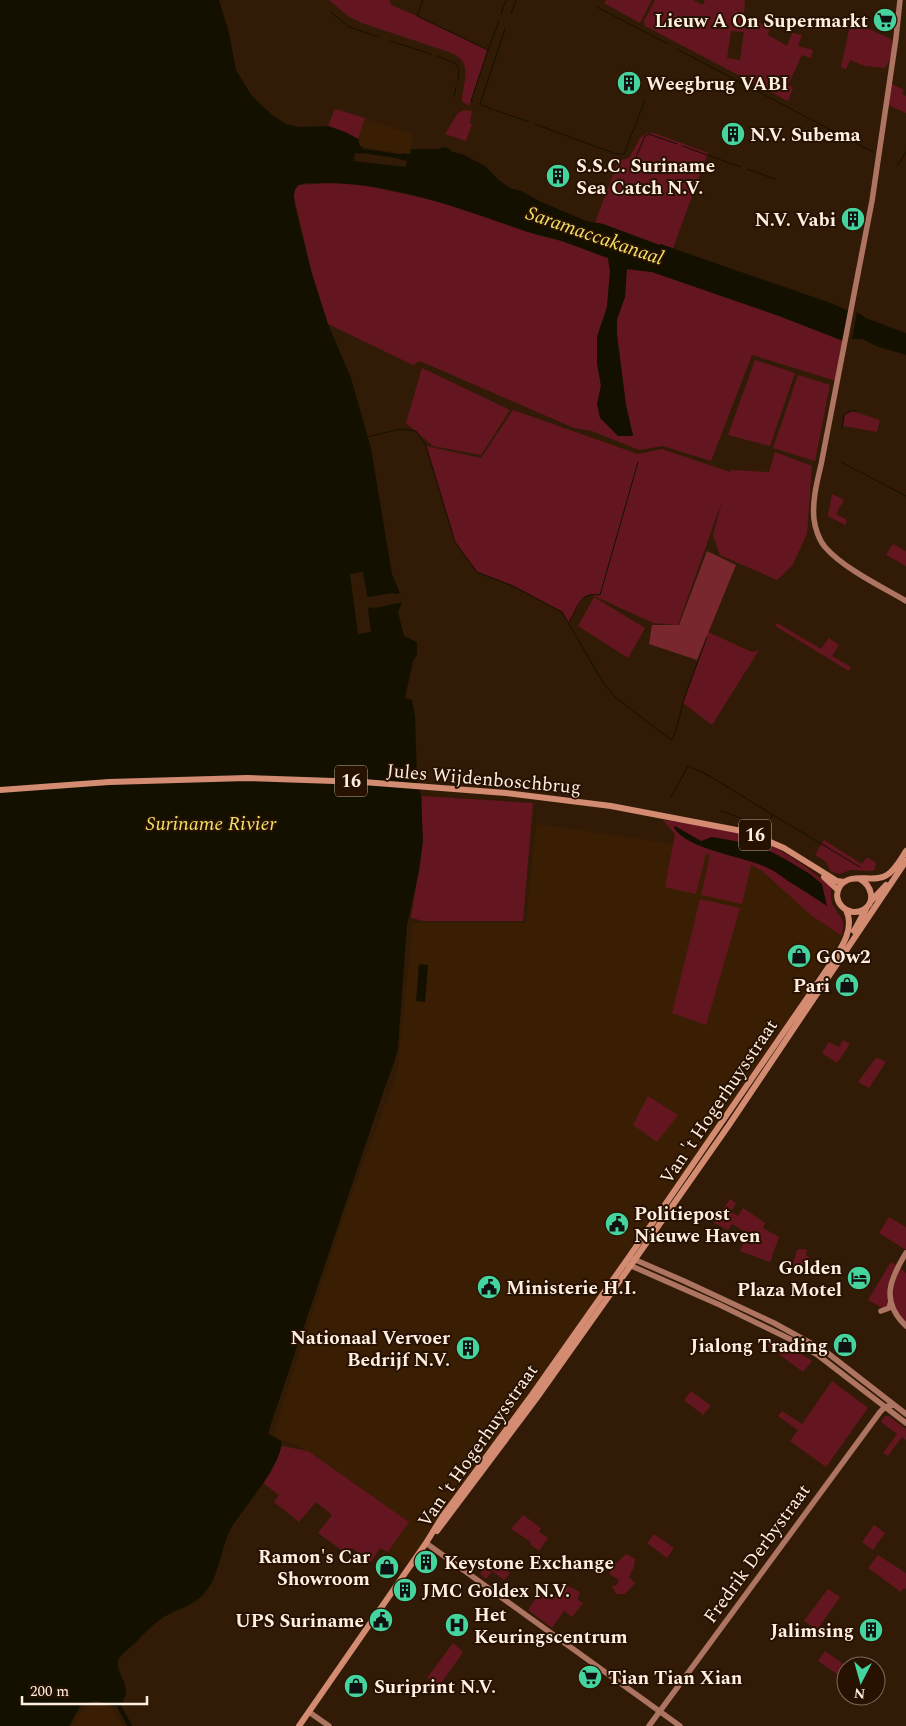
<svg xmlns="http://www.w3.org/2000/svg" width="906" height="1726" viewBox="0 0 906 1726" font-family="Spectral,serif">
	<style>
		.built { fill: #3a1e03 }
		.green { fill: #641620; fill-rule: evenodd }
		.forest { fill: #78272f }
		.water { fill: #141000 }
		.pier { fill: #321b06 }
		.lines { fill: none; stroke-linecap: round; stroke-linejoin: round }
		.stream { stroke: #141000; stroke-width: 1 }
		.canal { stroke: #141000; stroke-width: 4.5 }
		.secondary { stroke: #ac7461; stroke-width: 5.5 }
		.primary { stroke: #d38b72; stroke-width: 6 }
		.labels { text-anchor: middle; stroke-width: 4; stroke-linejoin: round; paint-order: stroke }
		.shield { fill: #271100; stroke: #beac9e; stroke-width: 1 }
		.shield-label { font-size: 18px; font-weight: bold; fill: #ffeee2 }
		.poi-label { font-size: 19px; font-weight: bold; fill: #ffeee2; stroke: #271100; text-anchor: start }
		.street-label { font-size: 19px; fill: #ffeee2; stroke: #271100 }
		.water-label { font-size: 20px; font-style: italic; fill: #f1e066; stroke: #271100 }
	</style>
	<rect width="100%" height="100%" fill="#321b06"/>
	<path class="built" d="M 365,118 L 413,135 L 410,155 L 360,146 L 358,139 Z
		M 536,824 L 673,844 L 750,865 L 762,871 L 812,916 L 842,936 L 754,1074 L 567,1343 L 406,1565 L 388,1552 L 409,1522 L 308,1451 L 273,1435 L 348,1204 L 397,1074 L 413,923 L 526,923 Z
		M 101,1703 L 114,1710 L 123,1726 L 70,1726 L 87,1706 Z"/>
	<path class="green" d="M 329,0 L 389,0 L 391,5 L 417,16 L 488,50 L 469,106 L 462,101 C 463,80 475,62 449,52 L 362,23 L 348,16 Z
		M 606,0 L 652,0 L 640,23 L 604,3 Z
		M 655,0 L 693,0 L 703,5 L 705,0 L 745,0 L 744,14 L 749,20 L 770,26 L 768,35 L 787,46 L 792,33 L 802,35 L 798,46 L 813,50 L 811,58 L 802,55 L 788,85 L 793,88 L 788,101 L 645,26 L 644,21 ZM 731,31 L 744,32 L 740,60 L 727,58 Z
		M 851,21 L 891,39 C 894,48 891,60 885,68 L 864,66 L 850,60 L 846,69 L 841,67 Z
		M 892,84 L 904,90 L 902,94 L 906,96 L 906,113 L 888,105 Z
		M 335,109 L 365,118 L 358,139 L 345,132 L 328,126 Z
		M 464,110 L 472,111 L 470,123 L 472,124 L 466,141 L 445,134 L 458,113 Z
		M 647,133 L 654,133 L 708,153 L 673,248 L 660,244 L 660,245 L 603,224 L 595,223 L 618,161 L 629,158 L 640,138 Z
		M 330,183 L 362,185 L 437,201 L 537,235 L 561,241 L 608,258 L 610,271 L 607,307 L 597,337 L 597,363 L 601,386 L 597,404 L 618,436 L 633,435 L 626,405 L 617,335 L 617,319 L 625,297 L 626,269 L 652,272 L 779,316 L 846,342 L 839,382 L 752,355 L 711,461 L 663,446 L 639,450 L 592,431 L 574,428 L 420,361 L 413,365 L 328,324 L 312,274 L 294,197 L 295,190 L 299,185 Z
		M 755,360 L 795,373 L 770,446 L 728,435 Z
		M 422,368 L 510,410 L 481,455 L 433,446 L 406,423 Z
		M 798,375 L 830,385 L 815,461 L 773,448 Z
		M 513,410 L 638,454 L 662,449 L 730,472 L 731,470 L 769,472 L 775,452 L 812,466 L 807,534 L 792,566 L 777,580 L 720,555 L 713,535 L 722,501 L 678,625 L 653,623 L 590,594 L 584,597 L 568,623 L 562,612 L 513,586 L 477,572 L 455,542 L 426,446 L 481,458 Z
		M 852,411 L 880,420 L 877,432 L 843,426 L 845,415 Z
		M 832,494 L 844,500 L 836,514 L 847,520 L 845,525 L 828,516 Z
		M 893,544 L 906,551 L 906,566 L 886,555 Z
		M 594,597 L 645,628 L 628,658 L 578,626 Z
		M 777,623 L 821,649 L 829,638 L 839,645 L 832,656 L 851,667 L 849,671 L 775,626 Z
		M 708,632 L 752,652 L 759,650 L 712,725 L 683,703 Z
		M 422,796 L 533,803 L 523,921 L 424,921 L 411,918 L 422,849 Z
		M 663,820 C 691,823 720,826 746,834 C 774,843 809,868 831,887 C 831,893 830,902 834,907 C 843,922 845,917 842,936 L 812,916 L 762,871 L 751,865 L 742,904 L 701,895 L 710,855 L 706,853 L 696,894 L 665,887 L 675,834 Z
		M 824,840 L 862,864 L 867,857 L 876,863 L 874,871 L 850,870 L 840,874 L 831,872 L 825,861 L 815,855 Z
		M 700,899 L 740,908 L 706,1025 L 672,1013 Z
		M 843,1040 L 850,1044 L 837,1063 L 822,1053 L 829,1042 L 839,1047 Z
		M 878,1058 L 886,1062 L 869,1088 L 858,1082 L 875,1059 Z
		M 648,1096 L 678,1115 L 657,1142 L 633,1125 Z
		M 730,1199 L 736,1203 L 731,1212 L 738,1216 L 743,1208 L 765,1223 L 763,1228 L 779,1237 L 770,1262 L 740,1251 L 744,1242 L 752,1235 L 749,1232 L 747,1233 L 732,1224 L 728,1230 L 714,1223 Z
		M 889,1217 L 906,1227 L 906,1250 L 879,1233 Z
		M 802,1249 L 807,1250 L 806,1255 L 809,1257 L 806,1272 L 792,1268 L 797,1250 Z
		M 891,1262 L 896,1265 C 886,1283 891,1290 887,1307 L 884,1309 L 868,1300 Z
		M 899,1267 L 906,1273 L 906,1324 C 889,1302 891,1292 899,1267 Z
		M 770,1340 L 792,1348 L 812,1361 L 803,1372 L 764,1343 Z
		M 832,1381 L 868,1408 L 826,1467 L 790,1441 L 798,1430 L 778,1416 L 782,1411 L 802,1424 Z
		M 691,1391 L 711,1406 L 703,1415 L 684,1400 Z
		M 885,1416 L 889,1416 L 906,1429 L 906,1440 L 902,1437 L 888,1456 L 883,1453 L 897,1434 L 881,1422 Z
		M 282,1446 L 308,1451 L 409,1522 L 388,1552 L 380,1548 L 371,1562 L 352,1548 L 347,1554 L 318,1533 L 332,1515 L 316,1502 L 299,1522 L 274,1502 L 279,1495 L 263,1483 L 270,1473 Z
		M 523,1515 L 541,1528 L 539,1532 L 548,1538 L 539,1551 L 530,1544 L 531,1542 L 511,1529 Z
		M 874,1525 L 885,1533 L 873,1550 L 862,1542 Z
		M 654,1534 L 674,1548 L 667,1558 L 647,1543 Z
		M 626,1554 L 635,1559 L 634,1567 L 629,1577 L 635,1583 L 625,1594 L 616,1594 L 612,1586 L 617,1585 L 619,1580 L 609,1574 L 614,1565 Z
		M 878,1555 L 906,1573 L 906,1589 L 904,1588 L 901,1592 L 868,1568 Z
		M 491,1560 L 510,1573 L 504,1580 L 492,1571 L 486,1579 L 480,1574 Z
		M 563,1584 L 578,1591 L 580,1594 L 577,1599 L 583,1603 L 572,1617 L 564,1611 L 552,1628 L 528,1610 L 540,1592 L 552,1600 Z
		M 828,1589 L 840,1597 L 817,1630 L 804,1621 Z
		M 453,1643 L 462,1651 L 462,1654 L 441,1683 L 436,1684 L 427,1678 Z
		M 825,1651 L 846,1666 L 846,1680 L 818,1661 Z"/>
	<path class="forest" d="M 707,551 L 736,565 L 697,660 L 649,644 L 652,625 L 679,625 Z"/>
	<path class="water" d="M 0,0 L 219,0 L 229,33 L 236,70 L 252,96 L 272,115 L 286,124 L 299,127 L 328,126 L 345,132 L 358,139 L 360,146 L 363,147 L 361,154 L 355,153 L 354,161 L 406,167 L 407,161 L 399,159 L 402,153 L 410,154 L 411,149 L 437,149 L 446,147 L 453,152 L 462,154 L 485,166 L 500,181 L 510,188 L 521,191 L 539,201 L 586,221 L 603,224 L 659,245 L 660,244 L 828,302 L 849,311 L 846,342 L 779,316 L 652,272 L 627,269 L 625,297 L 617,319 L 617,335 L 626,405 L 633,436 L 618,436 L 600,418 L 597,404 L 601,386 L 597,363 L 597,337 L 607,307 L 610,271 L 608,258 C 593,253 577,246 562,241 C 550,237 537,235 525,231 C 462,209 390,182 322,183 C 316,184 305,182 299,185 C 292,189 294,199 295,206 L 312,274 L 328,324 L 351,378 L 371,448 L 392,574 L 400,593 L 402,603 L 398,612 L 404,636 L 417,642 L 417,655 L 413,661 L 405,698 L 412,700 L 415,716 L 417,776 L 421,797 L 423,841 L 419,871 L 407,926 L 398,1048 L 394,1063 L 384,1090 L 271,1424 L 268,1434 L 281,1441 C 284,1463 245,1506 233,1525 C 220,1546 221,1576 203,1595 C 192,1606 177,1609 164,1617 C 153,1624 145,1633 136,1642 C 130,1648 124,1652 119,1658 C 113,1673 132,1683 124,1699 C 118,1713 108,1703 97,1701 C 91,1701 87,1703 81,1705 L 69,1726 L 0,1726 Z
		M 857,312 L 866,318 L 906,333 L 906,355 L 876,346 L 862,339 L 852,339 Z
		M 675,826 L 701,841 L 712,837 L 758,845 L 785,859 L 810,874 L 822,884 L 827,906 C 814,897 801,889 788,881 C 782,877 778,873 772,870 C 744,855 691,852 674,828 Z
		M 419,964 L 428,965 L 425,1002 L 416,1001 Z"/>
	<path class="pier" d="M 363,572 L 367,596 L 368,597 L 393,593 L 394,594 L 402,593 L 404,602 L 374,608 L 370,607 L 368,609 L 371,632 L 358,634 L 350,574 Z"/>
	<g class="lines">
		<path class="stream" d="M 423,0 L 417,16 L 488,50 L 499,21
			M 597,7 L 668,44
			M 331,12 L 349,27 L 378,37
			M 501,14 L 506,0
			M 511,14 L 516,0
			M 390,41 L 431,54
			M 677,49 L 873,152
			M 438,56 L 456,64 L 459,69 L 458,80
			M 454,97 L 456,87
			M 473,102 L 471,101 L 488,50
			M 480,104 L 505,29
			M 481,105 L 492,109
			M 495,110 L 529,122
			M 535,124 L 616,154 L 624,154 L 645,100
			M 682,146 L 741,167
			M 897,166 L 906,152
			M 631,169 L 645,136 L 649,134 L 677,144
			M 747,169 L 775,179
			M 842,428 L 844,415 L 850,411 L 856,411
			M 367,437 L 400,429 L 416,431 L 426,446 L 455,542 L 477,572 L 513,586 L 562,612 L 602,681 L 615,697 L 671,740 L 675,734 L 683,703
			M 841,462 L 906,496
			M 569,622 C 579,606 579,592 600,595 L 638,462
			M 683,702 L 707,637
			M 671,797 L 688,766 L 708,775 L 773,815 L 765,827 L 721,811
			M 773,815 L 860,867"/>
		<path class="canal" d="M 357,150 L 404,157
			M 116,1701 L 130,1726"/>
		<path class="secondary" d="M 900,0 L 896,38 L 872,201 L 821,465 C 817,482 812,501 814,519 C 815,528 819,540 825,547 C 843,568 882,587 906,601
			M 906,1253 C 890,1279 880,1301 906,1326
			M 631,1258 L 684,1281 L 774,1323 L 825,1351 L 906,1414
			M 627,1264 L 720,1305 L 798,1343 L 819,1356 L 906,1423
			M 881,1311 L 889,1308 L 891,1301
			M 426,1543 L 680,1726
			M 309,1712 L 329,1726
			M 649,1726 L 880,1412 L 885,1407 L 893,1405"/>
		<path class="primary" d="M 0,790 L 109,782 L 247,778 L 363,782 L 506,793 L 611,806 L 747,832 L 784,848 L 837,881 L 844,882
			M 824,877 L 838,890
			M 860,879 C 871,885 877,902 863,910 C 848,918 830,901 840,886 C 851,871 874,884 887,875 C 895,870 901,859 906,851
			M 871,901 L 886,885
			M 854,931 L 866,909
			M 437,1531 L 536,1399 L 631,1265 L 729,1125 L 906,861
			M 299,1726 L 426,1543 L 442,1517 L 531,1396 L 629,1257 L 832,962 C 842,947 855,928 846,910"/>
	</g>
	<defs>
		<g id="supermarket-disc" transform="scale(1.25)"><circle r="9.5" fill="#46d49e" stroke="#271100"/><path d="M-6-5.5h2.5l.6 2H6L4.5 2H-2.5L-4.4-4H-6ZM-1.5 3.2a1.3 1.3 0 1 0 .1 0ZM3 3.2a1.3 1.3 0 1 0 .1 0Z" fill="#111"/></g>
		<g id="building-disc" transform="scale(1.25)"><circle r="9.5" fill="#46d49e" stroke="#271100"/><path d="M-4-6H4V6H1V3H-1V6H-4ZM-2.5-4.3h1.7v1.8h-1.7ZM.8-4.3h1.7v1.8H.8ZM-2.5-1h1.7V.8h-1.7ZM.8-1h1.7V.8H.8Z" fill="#111"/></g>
		<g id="shop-disc" transform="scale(1.25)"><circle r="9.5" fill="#46d49e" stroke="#271100"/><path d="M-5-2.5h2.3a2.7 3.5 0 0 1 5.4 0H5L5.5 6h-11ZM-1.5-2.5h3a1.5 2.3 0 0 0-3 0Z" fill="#111"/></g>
		<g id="civic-disc" transform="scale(1.25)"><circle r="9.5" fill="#46d49e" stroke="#271100"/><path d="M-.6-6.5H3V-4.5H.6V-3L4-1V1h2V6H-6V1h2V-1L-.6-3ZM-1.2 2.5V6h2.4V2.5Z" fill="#111"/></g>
		<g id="hotel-disc" transform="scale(1.25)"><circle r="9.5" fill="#46d49e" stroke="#271100"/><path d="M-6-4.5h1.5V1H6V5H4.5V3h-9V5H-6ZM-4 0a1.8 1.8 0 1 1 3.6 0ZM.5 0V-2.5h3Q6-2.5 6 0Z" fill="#111"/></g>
		<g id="hospital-disc" transform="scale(1.25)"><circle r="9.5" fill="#46d49e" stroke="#271100"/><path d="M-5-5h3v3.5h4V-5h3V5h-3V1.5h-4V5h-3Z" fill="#111"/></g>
	</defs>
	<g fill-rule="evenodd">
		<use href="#supermarket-disc" x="885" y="20"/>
		<use href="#building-disc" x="629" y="83"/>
		<use href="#building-disc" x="733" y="134"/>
		<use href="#building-disc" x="558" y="176"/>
		<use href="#building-disc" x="853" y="219"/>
		<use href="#shop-disc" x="799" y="956"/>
		<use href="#shop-disc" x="847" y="985"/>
		<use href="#civic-disc" x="617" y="1224"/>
		<use href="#hotel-disc" x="859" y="1278"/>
		<use href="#civic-disc" x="489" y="1287"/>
		<use href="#shop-disc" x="845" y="1345"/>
		<use href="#building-disc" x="468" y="1348"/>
		<use href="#building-disc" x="426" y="1562"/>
		<use href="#shop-disc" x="387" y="1567"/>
		<use href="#building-disc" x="405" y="1590"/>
		<use href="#civic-disc" x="381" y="1620"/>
		<use href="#hospital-disc" x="457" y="1625"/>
		<use href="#building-disc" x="871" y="1630"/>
		<use href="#supermarket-disc" x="590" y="1677"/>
		<use href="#shop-disc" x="356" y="1686"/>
	</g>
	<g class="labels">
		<g class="shield">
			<rect x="335" y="765.5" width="32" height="31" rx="4"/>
			<rect x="739" y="819.5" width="32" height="31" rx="4"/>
		</g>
		<g class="shield-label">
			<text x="351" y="787">16</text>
			<text x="755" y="841">16</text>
		</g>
		<g class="poi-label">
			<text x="868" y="27" text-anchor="end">Lieuw A On Supermarkt</text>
			<text x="646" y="90">Weegbrug VABI</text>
			<text x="750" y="141">N.V. Subema</text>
			<text x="576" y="172">S.S.C. Suriname<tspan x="576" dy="22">Sea Catch N.V.</tspan></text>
			<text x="836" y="226" text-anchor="end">N.V. Vabi</text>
			<text x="816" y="963">GOw2</text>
			<text x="830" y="992" text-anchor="end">Pari</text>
			<text x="634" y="1220">Politiepost<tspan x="634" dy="22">Nieuwe Haven</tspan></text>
			<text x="842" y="1274" text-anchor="end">Golden<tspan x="842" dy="22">Plaza Motel</tspan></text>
			<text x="506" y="1294">Ministerie H.I.</text>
			<text x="450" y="1344" text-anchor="end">Nationaal Vervoer<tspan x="450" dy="22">Bedrijf N.V.</tspan></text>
			<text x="828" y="1352" text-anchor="end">Jialong Trading</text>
			<text x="370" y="1563" text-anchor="end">Ramon's Car<tspan x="370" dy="22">Showroom</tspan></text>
			<text x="444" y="1569">Keystone Exchange</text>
			<text x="422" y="1597">JMC Goldex N.V.</text>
			<text x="474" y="1621">Het<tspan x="474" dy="22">Keuringscentrum</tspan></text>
			<text x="364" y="1627" text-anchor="end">UPS Suriname</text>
			<text x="854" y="1637" text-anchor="end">Jalimsing</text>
			<text x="608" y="1684">Tian Tian Xian</text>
			<text x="374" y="1693">Suriprint N.V.</text>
		</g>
		<g class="street-label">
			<text transform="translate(484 778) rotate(5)" y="7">Jules Wijdenboschbrug</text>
			<text transform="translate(718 1101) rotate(-56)" y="7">Van 't Hogerhuysstraat</text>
			<text transform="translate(477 1445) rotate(-55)" y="7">Van 't Hogerhuysstraat</text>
			<text transform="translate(756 1553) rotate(-54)" y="7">Fredrik Derbystraat</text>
		</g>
		<g class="water-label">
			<text transform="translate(595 235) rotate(19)" y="7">Saramaccakanaal</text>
			<text x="211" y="830">Suriname Rivier</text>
		</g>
	</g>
	<g transform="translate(861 1681) rotate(186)"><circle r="24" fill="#271100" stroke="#7d695a"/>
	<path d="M0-4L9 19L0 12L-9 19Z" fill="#46d49e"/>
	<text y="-8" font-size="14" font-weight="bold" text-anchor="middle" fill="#ffeee2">N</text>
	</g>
	<path d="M22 1696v8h125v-8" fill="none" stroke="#ffeee2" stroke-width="2.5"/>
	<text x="30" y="1696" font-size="15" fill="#ffeee2" stroke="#271100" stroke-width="4" paint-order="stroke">200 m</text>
</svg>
